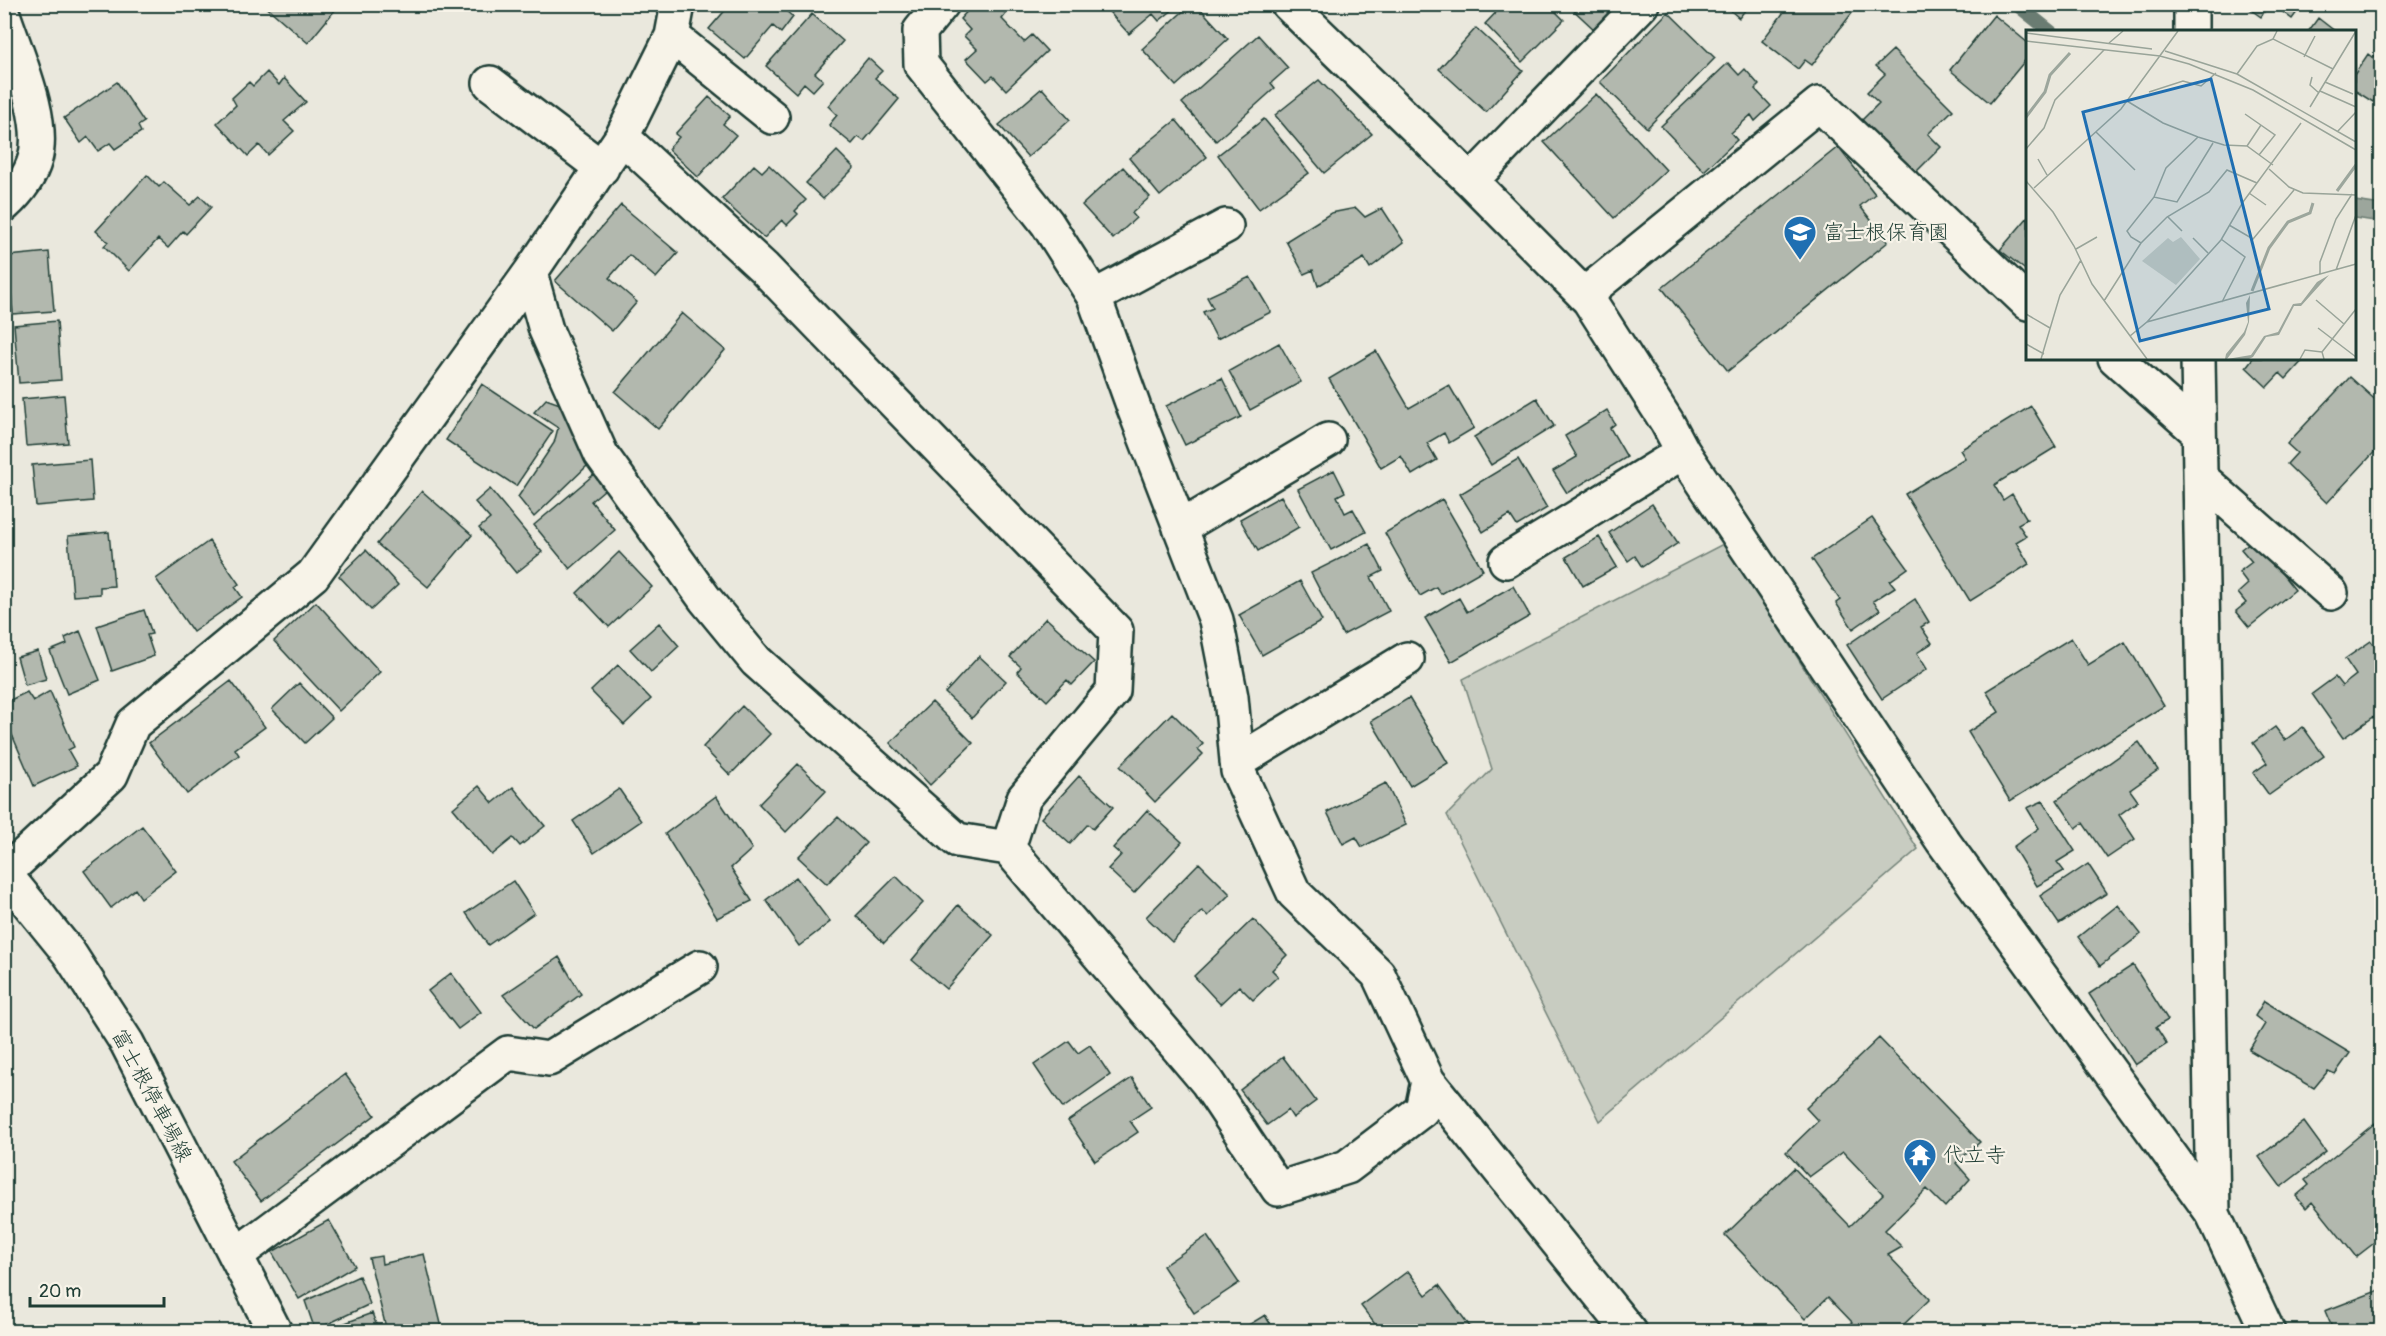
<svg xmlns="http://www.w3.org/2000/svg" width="2386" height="1336" viewBox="0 0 2386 1336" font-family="Pangolin,'Klee One',sans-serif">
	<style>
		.green { fill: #c8ccc1; stroke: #74847a; stroke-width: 1.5 }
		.water { fill: #9ca69c; stroke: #6a7c72; stroke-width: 1.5 }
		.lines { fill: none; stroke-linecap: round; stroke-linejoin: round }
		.stream { stroke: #6a7c72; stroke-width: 14 }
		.building { fill: #b2b8ae; stroke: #1f3d34; stroke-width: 1.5 }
		.minor-casing { stroke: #1f3d34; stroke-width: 38 }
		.secondary-casing { stroke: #1f3d34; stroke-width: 38 }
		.minor { stroke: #f7f3e8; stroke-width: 33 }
		.secondary { stroke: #f7f3e8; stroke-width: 33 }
		.labels { text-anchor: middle; stroke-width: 4.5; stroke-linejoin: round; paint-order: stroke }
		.poi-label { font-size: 21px; fill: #1f3d34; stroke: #f7f3e8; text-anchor: start }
		.street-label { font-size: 21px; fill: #1f3d34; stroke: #f7f3e8 }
		.inset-river { fill: none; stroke: #9ca69c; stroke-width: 3 }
		.inset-road { fill: none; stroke: #99a499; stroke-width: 1.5 }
		.view { fill: #1f6fb2; fill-opacity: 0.15; stroke: #1f6fb2; stroke-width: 3 }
		.inset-edge { fill: none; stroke: #1f3d34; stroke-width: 3 }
	</style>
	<rect width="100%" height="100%" fill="#eae8dd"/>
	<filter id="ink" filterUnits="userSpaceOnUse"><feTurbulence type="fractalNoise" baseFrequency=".0167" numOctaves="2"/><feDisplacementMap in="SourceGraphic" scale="12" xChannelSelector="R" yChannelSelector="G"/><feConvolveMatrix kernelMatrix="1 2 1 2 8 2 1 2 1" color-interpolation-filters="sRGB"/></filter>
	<g filter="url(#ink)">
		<path class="green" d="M 1725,543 L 1918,849 L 1600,1121 L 1447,815 L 1492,769 L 1463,679 Z"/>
		<path class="water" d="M 2355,201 L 2381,205 L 2381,222 L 2355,218 Z"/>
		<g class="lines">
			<path class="stream" d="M 2016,4 L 2051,32"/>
		</g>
		<path class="building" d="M 263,4 L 340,4 L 308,43 Z
			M 724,4 L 778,4 L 793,17 L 781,33 L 773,26 L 745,59 L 709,29 L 728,7 Z
			M 974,4 L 981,4 L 986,8 L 989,4 L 996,4 L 1006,14 L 1002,19 L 1024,42 L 1032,35 L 1047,51 L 1006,90 L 993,76 L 987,81 L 966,59 L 977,49 L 964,36 L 970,30 L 960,19 Z
			M 1102,4 L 1180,4 L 1159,21 L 1153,14 L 1129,34 Z
			M 1191,4 L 1196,4 L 1228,39 L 1176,86 L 1142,49 Z
			M 1504,4 L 1548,4 L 1564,20 L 1522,62 L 1485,24 Z
			M 1567,4 L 1614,4 L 1618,9 L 1597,32 Z
			M 1723,4 L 1750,4 L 1739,18 Z
			M 1790,4 L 1859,4 L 1812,65 L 1805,60 L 1798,69 L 1762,41 Z
			M 2248,4 L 2269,4 L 2261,17 L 2247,7 Z
			M 2272,4 L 2303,4 L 2292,19 Z
			M 1668,12 L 1715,58 L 1647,128 L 1600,82 Z
			M 812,14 L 843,41 L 815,73 L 823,80 L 813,91 L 804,83 L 796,93 L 766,66 Z
			M 1994,15 L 2028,43 L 2028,57 L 1990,103 L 1950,70 Z
			M 2318,18 L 2336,32 L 2308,32 Z
			M 1476,28 L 1523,71 L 1486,112 L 1439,69 Z
			M 1258,35 L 1288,68 L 1271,83 L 1275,88 L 1216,141 L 1182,103 Z
			M 2380,48 L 2382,88 L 2373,102 L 2354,90 L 2354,75 L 2368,54 L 2373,58 Z
			M 1893,50 L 1953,110 L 1928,134 L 1941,147 L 1915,173 L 1862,120 L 1879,103 L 1867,92 L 1885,74 L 1876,66 Z
			M 868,58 L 882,71 L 875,78 L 899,99 L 864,141 L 858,137 L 852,144 L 829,125 L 837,115 L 828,106 Z
			M 1728,63 L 1739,75 L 1745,69 L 1759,85 L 1755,89 L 1771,106 L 1755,121 L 1751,115 L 1731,133 L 1737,140 L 1704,171 L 1661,126 Z
			M 267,72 L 279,85 L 284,78 L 306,102 L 284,121 L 294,131 L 268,155 L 259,145 L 248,156 L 217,123 L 236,105 L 232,98 L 249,82 L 253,86 Z
			M 1319,80 L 1372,134 L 1324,173 L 1275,115 Z
			M 117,82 L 144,122 L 138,126 L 141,132 L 115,149 L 110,143 L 98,151 L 88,137 L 81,143 L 64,118 Z
			M 1042,88 L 1070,120 L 1028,157 L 999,125 Z
			M 1596,94 L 1666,170 L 1614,218 L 1544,142 Z
			M 709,97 L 730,116 L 723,124 L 736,135 L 698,177 L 668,149 L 679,137 L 675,134 Z
			M 1264,119 L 1309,173 L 1259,209 L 1218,155 Z
			M 1176,120 L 1207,157 L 1160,196 L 1129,158 Z
			M 1838,147 L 1875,194 L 1860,206 L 1888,242 L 1728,371 L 1662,288 Z
			M 837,151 L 854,168 L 823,199 L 806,183 Z
			M 754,165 L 762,172 L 769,165 L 806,200 L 795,211 L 798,214 L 787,225 L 782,220 L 764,238 L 722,199 Z
			M 1123,167 L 1150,197 L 1132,213 L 1136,218 L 1113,239 L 1082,205 Z
			M 147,175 L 159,187 L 164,182 L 190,205 L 200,196 L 211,207 L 186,234 L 183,231 L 168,248 L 158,239 L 129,271 L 104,246 L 108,242 L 96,231 Z
			M 621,205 L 678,253 L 656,278 L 629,255 L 609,278 L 637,302 L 612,331 L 555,281 Z
			M 1356,208 L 1365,217 L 1382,208 L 1404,242 L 1370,268 L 1364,258 L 1318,286 L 1313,270 L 1304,274 L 1286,241 L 1331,213 Z
			M 2028,217 L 2028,272 L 2000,250 Z
			M 49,252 L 54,311 L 13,314 L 8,256 Z
			M 1250,277 L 1271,312 L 1217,339 L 1203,312 L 1213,308 L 1207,297 Z
			M 682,313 L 725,350 L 658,429 L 615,392 Z
			M 57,321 L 61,380 L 19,383 L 14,325 Z
			M 1279,343 L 1301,382 L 1250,410 L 1229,371 Z
			M 1376,351 L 1409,408 L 1449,385 L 1474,428 L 1449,443 L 1444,433 L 1427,443 L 1437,460 L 1412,475 L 1401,456 L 1381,468 L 1329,379 Z
			M 2253,358 L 2305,358 L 2286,379 L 2280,373 L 2267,387 L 2246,367 Z
			M 2350,377 L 2382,406 L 2382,444 L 2327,503 L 2287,464 L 2297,453 L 2287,444 Z
			M 1222,378 L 1241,417 L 1185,445 L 1166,406 Z
			M 482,384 L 553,431 L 516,486 L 446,440 Z
			M 64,395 L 68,443 L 26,446 L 22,399 Z
			M 1537,398 L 1554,426 L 1491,465 L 1474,437 Z
			M 546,399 L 560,404 L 583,443 L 589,464 L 534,517 L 518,497 L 554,443 L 558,428 L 534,412 Z
			M 2031,406 L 2056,447 L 1994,485 L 2003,500 L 2012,494 L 2027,519 L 2018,524 L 2026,536 L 2016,542 L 2029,564 L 1970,601 L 1905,494 L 1965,458 L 1960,450 Z
			M 1607,410 L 1615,424 L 1610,428 L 1627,457 L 1567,493 L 1553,471 L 1577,457 L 1565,436 Z
			M 1518,459 L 1547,508 L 1517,526 L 1510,515 L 1483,532 L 1460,494 Z
			M 90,460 L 93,501 L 36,506 L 32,465 Z
			M 1334,470 L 1345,492 L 1337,496 L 1345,513 L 1353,509 L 1366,532 L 1331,550 L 1298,489 Z
			M 598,471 L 610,485 L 591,501 L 615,530 L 570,569 L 534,525 Z
			M 490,489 L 542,552 L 516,573 L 479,528 L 490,519 L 475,502 Z
			M 422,491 L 472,535 L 428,587 L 377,544 Z
			M 1281,496 L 1299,527 L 1258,551 L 1240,519 Z
			M 1442,499 L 1483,570 L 1441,594 L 1436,587 L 1420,596 L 1385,533 Z
			M 1652,504 L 1678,543 L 1642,567 L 1635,556 L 1628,561 L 1609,533 Z
			M 1872,518 L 1908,568 L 1890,581 L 1895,587 L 1873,601 L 1880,610 L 1853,629 L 1836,603 L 1840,600 L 1812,559 Z
			M 109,532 L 114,586 L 100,587 L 100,594 L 73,596 L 68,536 Z
			M 1599,537 L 1617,567 L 1583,586 L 1566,557 Z
			M 2254,539 L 2295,590 L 2249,627 L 2236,611 L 2246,603 L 2238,593 L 2248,584 L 2239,572 L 2252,562 L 2241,549 Z
			M 209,541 L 239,584 L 235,587 L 242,597 L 193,632 L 156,579 Z
			M 1369,544 L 1383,571 L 1371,577 L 1389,611 L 1343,635 L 1311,573 Z
			M 366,550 L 398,585 L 371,610 L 339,576 Z
			M 619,552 L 652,587 L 609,627 L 577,593 Z
			M 1300,581 L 1322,621 L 1262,655 L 1239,615 Z
			M 1513,586 L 1530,616 L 1451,662 L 1425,618 L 1459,598 L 1467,612 Z
			M 1915,599 L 1929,622 L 1921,627 L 1932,643 L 1917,653 L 1927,669 L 1882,699 L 1847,645 Z
			M 316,602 L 380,672 L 339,711 L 274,641 Z
			M 144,610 L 152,634 L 147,635 L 154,656 L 112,671 L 97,626 Z
			M 1046,618 L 1094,662 L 1072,685 L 1067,680 L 1047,701 L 1017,672 L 1021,667 L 1010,657 Z
			M 659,623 L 679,646 L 651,672 L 630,649 Z
			M 80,631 L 100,680 L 67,694 L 50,651 L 67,644 L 65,638 Z
			M 2071,638 L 2088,665 L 2125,642 L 2164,706 L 2010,801 L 1968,732 L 1999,712 L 1986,691 Z
			M 2371,641 L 2382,656 L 2382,711 L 2343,738 L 2312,694 L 2335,677 L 2342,686 L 2356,675 L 2345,659 Z
			M 38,651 L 46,679 L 25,685 L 17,657 Z
			M 979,656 L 1006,681 L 972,718 L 945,693 Z
			M 618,665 L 651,699 L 624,725 L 591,691 Z
			M 231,681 L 265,727 L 235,749 L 239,755 L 187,794 L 149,743 Z
			M 299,683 L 332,718 L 305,743 L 272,709 Z
			M 50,691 L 74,747 L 68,750 L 77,766 L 34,786 L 4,716 L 4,703 L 27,692 L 33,701 Z
			M 1409,698 L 1448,763 L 1410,786 L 1371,721 Z
			M 932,702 L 973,743 L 930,785 L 890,743 Z
			M 742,706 L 770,734 L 730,775 L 703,747 Z
			M 1172,713 L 1203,744 L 1198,749 L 1203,754 L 1155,802 L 1120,766 Z
			M 2275,727 L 2285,740 L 2303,727 L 2324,756 L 2269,795 L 2253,773 L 2267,763 L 2253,743 Z
			M 2139,742 L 2158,770 L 2130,790 L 2138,801 L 2119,815 L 2135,839 L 2107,858 L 2083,823 L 2076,828 L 2057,800 Z
			M 798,764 L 826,791 L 786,832 L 759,804 Z
			M 1079,776 L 1113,807 L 1093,829 L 1088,824 L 1070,844 L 1041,818 Z
			M 1386,783 L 1406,825 L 1362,847 L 1356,837 L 1343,844 L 1327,812 Z
			M 479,786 L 493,803 L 513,787 L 545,826 L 520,846 L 513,838 L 492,855 L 453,808 Z
			M 619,789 L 641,821 L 594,853 L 573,821 Z
			M 716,796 L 752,849 L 731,868 L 752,901 L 717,918 L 665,834 Z
			M 2043,801 L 2075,851 L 2057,862 L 2064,871 L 2037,886 L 2013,847 L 2039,828 L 2027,808 Z
			M 1147,810 L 1182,842 L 1134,893 L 1108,869 L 1121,855 L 1113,848 Z
			M 838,817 L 866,843 L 827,884 L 798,857 Z
			M 142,826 L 176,871 L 141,898 L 135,889 L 111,908 L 84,871 Z
			M 1199,863 L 1230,894 L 1208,916 L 1202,911 L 1172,942 L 1146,917 Z
			M 2088,864 L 2107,893 L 2059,924 L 2040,896 Z
			M 896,876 L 923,903 L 884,943 L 856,916 Z
			M 796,877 L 830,922 L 799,946 L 766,900 Z
			M 513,881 L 534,913 L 488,945 L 466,913 Z
			M 958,905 L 993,935 L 946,989 L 912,960 Z
			M 2118,905 L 2141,934 L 2100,966 L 2078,937 Z
			M 1253,919 L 1287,955 L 1272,970 L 1278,976 L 1253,1000 L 1239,986 L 1220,1004 L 1194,976 Z
			M 559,957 L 581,994 L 534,1029 L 503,995 Z
			M 2133,965 L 2168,1020 L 2156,1027 L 2167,1044 L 2135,1065 L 2089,994 Z
			M 451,973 L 481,1012 L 458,1029 L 428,991 Z
			M 2264,1001 L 2350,1053 L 2335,1074 L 2328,1071 L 2314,1088 L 2249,1050 L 2265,1024 L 2255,1016 Z
			M 1879,1038 L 1980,1142 L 1956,1163 L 1970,1179 L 1945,1207 L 1927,1189 L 1885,1230 L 1902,1247 L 1888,1255 L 1930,1299 L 1896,1332 L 1842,1332 L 1852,1322 L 1828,1297 L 1805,1319 L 1725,1235 L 1794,1168 L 1850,1226 L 1883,1194 L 1843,1152 L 1809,1177 L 1786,1152 L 1818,1121 L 1806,1108 Z
			M 1069,1041 L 1078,1053 L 1090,1045 L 1110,1075 L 1063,1108 L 1034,1065 Z
			M 1283,1057 L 1316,1101 L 1293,1118 L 1288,1110 L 1267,1125 L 1240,1090 Z
			M 345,1074 L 375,1115 L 261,1201 L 231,1161 Z
			M 1132,1078 L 1151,1107 L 1130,1121 L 1138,1132 L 1095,1161 L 1068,1121 Z
			M 2304,1122 L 2326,1152 L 2281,1187 L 2259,1157 Z
			M 2375,1123 L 2380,1129 L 2382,1128 L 2382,1237 L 2356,1257 L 2312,1202 L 2306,1208 L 2296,1196 L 2309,1185 L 2305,1180 Z
			M 329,1220 L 355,1266 L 299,1299 L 272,1252 Z
			M 1207,1236 L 1239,1283 L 1194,1313 L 1163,1266 Z
			M 424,1254 L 443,1332 L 387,1332 L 369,1258 L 381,1256 L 382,1264 Z
			M 1408,1271 L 1426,1295 L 1439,1285 L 1474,1332 L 1381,1332 L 1361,1306 Z
			M 359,1276 L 370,1304 L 315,1330 L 305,1301 Z
			M 2382,1289 L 2382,1332 L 2334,1332 L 2325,1311 Z
			M 372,1313 L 379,1332 L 321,1332 Z
			M 1265,1315 L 1275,1332 L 1237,1332 Z"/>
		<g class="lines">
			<g class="minor-casing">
				<path id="minor" d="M 1288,4 L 1471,181 L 1589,300 L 1667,422 L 1683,452 L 1942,840 L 2213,1214
					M 2191,4 L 2191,32
					M 4,17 C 17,56 46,120 35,159 C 30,177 17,193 4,205
					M 672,36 L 772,117
					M 490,83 L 602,168
					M 622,137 L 764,268 L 1116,631 L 1113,691 L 1024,798 L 1008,848 L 1207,1082 L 1278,1189 L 1347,1167 L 1422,1110 L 1428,1081 L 1378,974 L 1294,893 L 1238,771 L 1231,697 L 1216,620 L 1134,408 L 1094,297 L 1047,223 L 921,64 L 920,31 L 942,4
					M 1471,181 L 1642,4
					M 530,273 L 546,330 L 601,454 L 705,599 L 756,661 L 957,840 L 1008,848
					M 1584,295 L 1819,104 L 2028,303
					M 1094,297 L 1226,226
					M 2115,358 L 2199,433
					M 2198,358 L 2213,1214 L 2268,1332
					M 2200,477 L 2331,593
					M 1180,528 L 1328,440
					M 1506,561 L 1683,452
					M 1237,762 L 1407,659
					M 5,873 L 111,775 L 133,724 L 313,575 L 530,273 L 622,137 L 672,36 L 678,4
					M 1428,1081 L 1630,1332
					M 236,1255 L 508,1053 L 549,1059 L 700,967"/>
			</g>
			<g class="secondary-casing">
				<path id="secondary" d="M 4,873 L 69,953 L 127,1043 L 275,1332"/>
			</g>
			<use href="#minor" class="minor"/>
			<use href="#secondary" class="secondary"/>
		</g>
	</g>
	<defs>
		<g id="school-pin" transform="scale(1.725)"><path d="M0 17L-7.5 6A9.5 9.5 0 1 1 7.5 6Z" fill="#1f6fb2" stroke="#f7f3e8"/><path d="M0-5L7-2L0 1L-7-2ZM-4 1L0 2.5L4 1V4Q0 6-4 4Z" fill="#fff"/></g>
		<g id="temple-pin" transform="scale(1.725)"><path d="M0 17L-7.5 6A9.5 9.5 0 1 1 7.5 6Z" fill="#1f6fb2" stroke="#f7f3e8"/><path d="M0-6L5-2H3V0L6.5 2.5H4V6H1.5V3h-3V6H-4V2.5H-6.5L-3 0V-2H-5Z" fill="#fff"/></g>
	</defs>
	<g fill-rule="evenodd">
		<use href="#school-pin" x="1800" y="232"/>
		<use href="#temple-pin" x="1920" y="1155"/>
	</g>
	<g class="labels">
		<g class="poi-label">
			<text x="1823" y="239">富士根保育園</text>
			<text x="1943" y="1162">代立寺</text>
		</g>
		<g class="street-label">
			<text transform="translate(152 1095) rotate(62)" y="7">富士根停車場線</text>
		</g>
	</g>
	<g transform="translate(2026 30)">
		<rect width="330" height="330" fill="#eae8dd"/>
		<path d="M 155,207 L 174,229 L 150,255 L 116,231 L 142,208 L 147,212 Z" fill="#c8ccc1"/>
		<path d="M 303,245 L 275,276 L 268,276 L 253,305 L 240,307 L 227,327 L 223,329 L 199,329 L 200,324 L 218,302 L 222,292 L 220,273 L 224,265 L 223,292 L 219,305 L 201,329 L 225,325 L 238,306 L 252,302 L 267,274 L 275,273 L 291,252 Z" fill="#9ca69c"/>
		<path class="inset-river" d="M 0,87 L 19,62 L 24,45 L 44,23M 311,161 L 330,135M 226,261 L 243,218 L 262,192 L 284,183 L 287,173"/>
		<path class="inset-road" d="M 251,1 L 247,9 L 307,39M 0,3 L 126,19M 0,11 L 134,26 L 163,34 L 227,60 L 330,120M 83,13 L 97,1M 139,21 L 211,44 L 330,112M 278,27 L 289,6M 211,44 L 231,16 L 247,9M 286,47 L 284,55 L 293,63M 299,52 L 327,64M 294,61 L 330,77M 123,62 L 157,51 L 175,56 L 190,43M 101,71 L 137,93 L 172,107 L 198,115 L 221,116 L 247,135M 284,77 L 330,1M 219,84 L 249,105 L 233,125M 312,101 L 330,82M 70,102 L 109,140M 187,113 L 151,172 L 128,167 L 101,201 L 105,207 L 115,213 L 141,187 L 183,162 L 201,140 L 231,153M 221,116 L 235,95M 0,119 L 18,98 L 29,70 L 78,20M 12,129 L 21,145M 243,139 L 263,157 L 277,163 L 330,165M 0,151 L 27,182 L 48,216 L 66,254 L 121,329M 8,158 L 95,79 L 152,1M 223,163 L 240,175M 128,167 L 140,138 L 172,107M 142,187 L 156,201M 203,195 L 227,209 L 268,160M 167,208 L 182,223M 195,209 L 219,227 L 196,272M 50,219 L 71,207M 310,240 L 330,185M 294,245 L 294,232 L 310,189 L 326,164M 290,270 L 318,294M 78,271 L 115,213M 0,284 L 24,298M 121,292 L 195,210 L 217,172 L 275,93M 292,298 L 330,327M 104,306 L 121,292 L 330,234M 0,314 L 18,324M 15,329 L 34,265 L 55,230M 274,329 L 279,320 L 296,322M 298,329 L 296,322 L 330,279"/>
		<path class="view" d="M 185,49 L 243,279 L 114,311 L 57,82 Z"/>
		<rect width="330" height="330" class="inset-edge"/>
	</g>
	<rect width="2386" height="1336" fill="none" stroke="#f7f3e8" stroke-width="24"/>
	<rect x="12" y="12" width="2362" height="1312" fill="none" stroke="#1f3d34" stroke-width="2" filter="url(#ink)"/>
	<path d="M30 1297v9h134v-9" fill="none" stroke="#1f3d34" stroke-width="3"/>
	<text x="39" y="1297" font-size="18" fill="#1f3d34" stroke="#f7f3e8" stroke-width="4.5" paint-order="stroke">20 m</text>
</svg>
